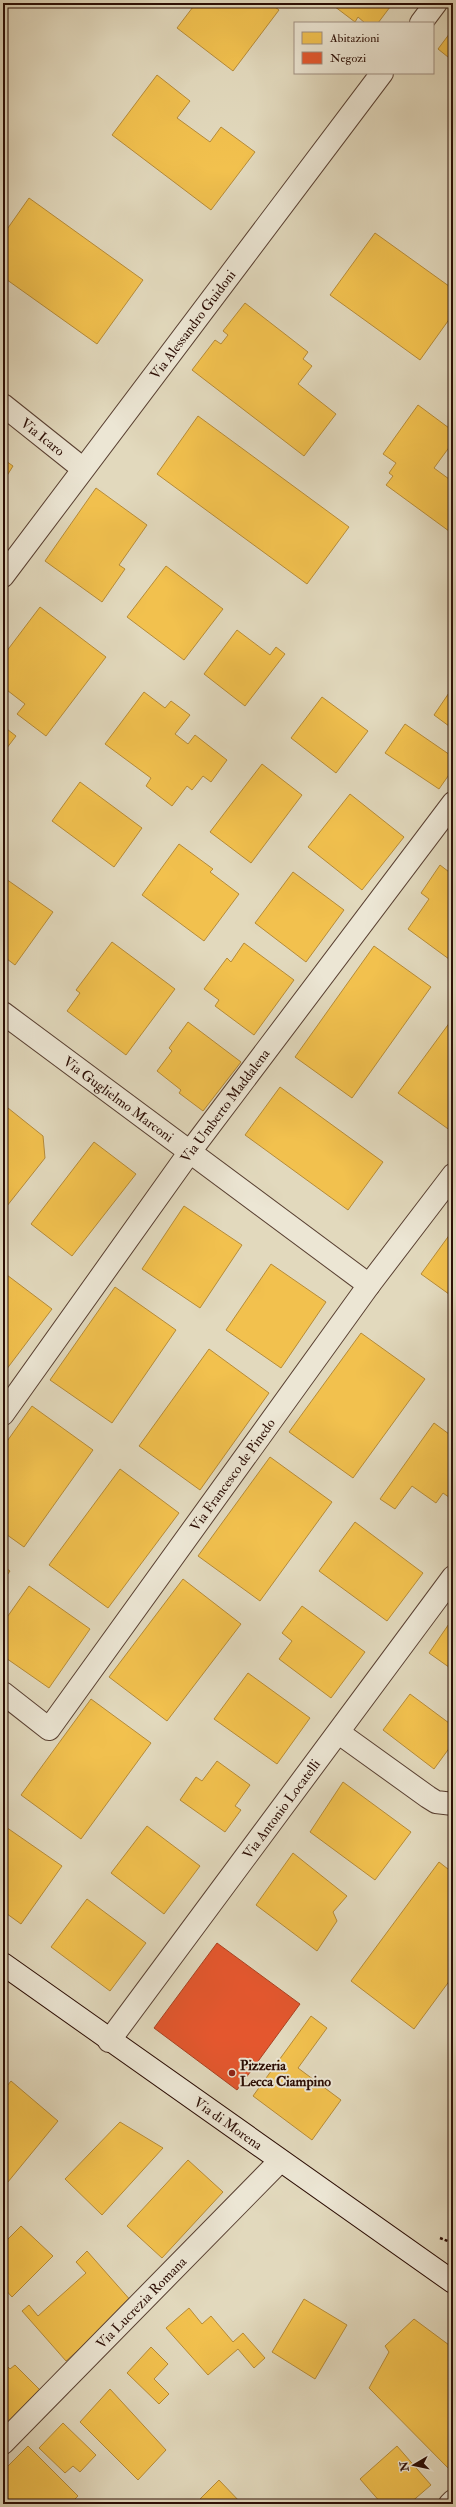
<svg xmlns="http://www.w3.org/2000/svg" width="456" height="2507" viewBox="0 0 456 2507" font-family="'IM FELL Double Pica',serif">
	<style>
		.homes { fill: #f2c14e; stroke: #b68b38 }
		.shops { fill: #e4572e; stroke: #ac4121 }
		.lines { fill: none; stroke-linecap: round; stroke-linejoin: round }
		.street-casing { stroke: #594032; stroke-width: 24 }
		.secondary-casing { stroke: #2b0d04; stroke-width: 24 }
		.path { stroke: #2b0d04; stroke-width: 2.5; stroke-dasharray: 3 2; stroke-linecap: butt }
		.street { stroke: #ece6d4; stroke-width: 22 }
		.secondary { stroke: #ece6d4; stroke-width: 22 }
		.poi-dot { fill: #8f2418; stroke: #ece6d4; stroke-width: 1.5 }
		.labels { text-anchor: middle; stroke-width: 4; stroke-linejoin: round; paint-order: stroke }
		.street-label { font-size: 14px; fill: #2b0d04; stroke: #ece6d4 }
		.poi-label { font-size: 14px; font-weight: bold; fill: #2b0d04; stroke: #ece6d4; text-anchor: start }
	</style>
	<rect width="100%" height="100%" fill="#e2d9bd"/>
	<filter id="stains"><feTurbulence type="fractalNoise" baseFrequency=".005" numOctaves="4"/><feColorMatrix values="0 0 0 0 .2 0 0 0 0 .09 0 0 0 0 .02 0 0 0 .5 -.17"/></filter>
	<radialGradient id="worn" r=".72"><stop offset=".6" stop-color="#630" stop-opacity="0"/><stop offset="1" stop-color="#630" stop-opacity=".3"/></radialGradient>
	<path class="homes" d="M 196,3 L 270,3 L 279,10 L 233,71 L 177,28 Z
		M 330,3 L 393,3 L 378,23 L 365,23 L 358,17 L 355,22 Z
		M 453,29 L 453,61 L 438,49 Z
		M 157,75 L 190,101 L 177,118 L 210,142 L 221,127 L 255,152 L 211,210 L 112,135 Z
		M 29,198 L 143,280 L 97,344 L 3,277 L 3,235 Z
		M 375,233 L 453,289 L 453,314 L 420,360 L 330,295 Z
		M 245,303 L 308,352 L 303,359 L 312,366 L 298,384 L 336,414 L 304,456 L 192,370 L 215,340 L 221,344 L 228,335 L 223,331 Z
		M 418,405 L 453,431 L 453,442 L 434,468 L 453,482 L 453,534 L 386,485 L 393,476 L 389,473 L 396,463 L 383,454 Z
		M 198,416 L 349,527 L 307,584 L 157,474 Z
		M 3,459 L 13,466 L 3,482 Z
		M 96,488 L 147,525 L 119,565 L 125,569 L 102,602 L 45,561 Z
		M 166,566 L 223,609 L 184,660 L 127,617 Z
		M 40,607 L 106,657 L 46,736 L 17,714 L 25,704 L 3,687 L 3,656 Z
		M 237,630 L 270,655 L 276,647 L 285,654 L 245,706 L 204,674 Z
		M 453,687 L 453,729 L 434,715 Z
		M 144,692 L 165,708 L 171,701 L 190,715 L 175,734 L 188,744 L 195,735 L 227,760 L 211,782 L 203,776 L 192,790 L 187,786 L 172,806 L 146,786 L 151,778 L 105,744 Z
		M 322,697 L 368,731 L 336,773 L 291,738 Z
		M 405,724 L 453,757 L 453,769 L 439,789 L 385,753 Z
		M 3,726 L 16,736 L 3,753 Z
		M 262,764 L 302,795 L 251,863 L 210,832 Z
		M 80,782 L 142,828 L 114,867 L 52,821 Z
		M 350,794 L 404,837 L 362,890 L 308,847 Z
		M 179,844 L 213,869 L 210,872 L 239,894 L 204,941 L 142,895 Z
		M 440,865 L 453,875 L 453,962 L 408,929 L 429,899 L 421,893 Z
		M 293,872 L 344,910 L 306,962 L 255,923 Z
		M 6,879 L 53,912 L 15,965 L 3,956 L 3,884 Z
		M 112,942 L 175,989 L 126,1055 L 67,1011 L 80,993 L 76,990 Z
		M 244,943 L 294,980 L 254,1035 L 215,1006 L 219,1000 L 204,989 L 227,958 L 231,962 Z
		M 374,946 L 431,987 L 352,1098 L 295,1057 Z
		M 453,1018 L 453,1127 L 451,1131 L 398,1093 Z
		M 188,1022 L 241,1062 L 203,1111 L 179,1093 L 181,1090 L 157,1071 L 172,1051 L 169,1048 Z
		M 280,1087 L 383,1162 L 348,1210 L 245,1135 Z
		M 3,1104 L 43,1136 L 45,1158 L 3,1211 Z
		M 94,1142 L 136,1174 L 72,1256 L 31,1224 Z
		M 184,1206 L 242,1245 L 200,1308 L 142,1269 Z
		M 453,1230 L 453,1297 L 421,1274 Z
		M 271,1264 L 326,1302 L 281,1368 L 226,1330 Z
		M 3,1272 L 52,1309 L 3,1374 Z
		M 115,1287 L 176,1330 L 112,1423 L 50,1380 Z
		M 361,1333 L 425,1379 L 353,1478 L 289,1432 Z
		M 209,1349 L 269,1393 L 200,1490 L 139,1446 Z
		M 32,1406 L 93,1450 L 24,1547 L 3,1532 L 3,1447 Z
		M 434,1423 L 453,1437 L 453,1500 L 443,1493 L 436,1503 L 412,1486 L 395,1509 L 380,1499 Z
		M 270,1457 L 332,1502 L 260,1601 L 198,1556 Z
		M 120,1469 L 179,1513 L 108,1608 L 49,1565 Z
		M 355,1522 L 423,1573 L 387,1621 L 319,1571 Z
		M 3,1566 L 10,1571 L 3,1581 Z
		M 183,1579 L 241,1624 L 167,1721 L 109,1677 Z
		M 29,1586 L 90,1629 L 49,1688 L 3,1656 L 3,1623 Z
		M 302,1606 L 365,1652 L 331,1698 L 279,1659 L 292,1641 L 282,1633 Z
		M 453,1618 L 453,1670 L 429,1653 Z
		M 248,1673 L 310,1718 L 277,1764 L 214,1719 Z
		M 410,1694 L 453,1726 L 453,1743 L 434,1769 L 383,1730 Z
		M 91,1699 L 151,1743 L 81,1839 L 21,1795 Z
		M 217,1761 L 250,1785 L 235,1806 L 241,1810 L 225,1832 L 180,1800 L 196,1777 L 202,1781 Z
		M 343,1782 L 411,1832 L 375,1880 L 310,1832 Z
		M 3,1825 L 62,1866 L 21,1924 L 3,1911 Z
		M 147,1826 L 200,1866 L 164,1914 L 111,1873 Z
		M 293,1853 L 347,1896 L 333,1912 L 337,1921 L 317,1951 L 256,1905 Z
		M 439,1862 L 453,1873 L 453,1976 L 414,2029 L 351,1981 Z
		M 87,1899 L 146,1943 L 110,1991 L 51,1947 Z
		M 311,2016 L 327,2028 L 298,2068 L 341,2100 L 312,2140 L 253,2096 Z
		M 11,2081 L 58,2121 L 3,2188 L 3,2091 Z
		M 120,2122 L 163,2148 L 102,2215 L 65,2179 Z
		M 188,2160 L 223,2192 L 162,2258 L 127,2226 Z
		M 21,2226 L 53,2256 L 12,2297 L 3,2287 L 3,2244 Z
		M 87,2251 L 132,2302 L 66,2361 L 22,2311 L 29,2305 L 38,2316 L 86,2273 L 76,2262 Z
		M 304,2299 L 347,2325 L 315,2379 L 272,2352 Z
		M 189,2308 L 202,2324 L 211,2316 L 233,2342 L 243,2333 L 265,2358 L 254,2368 L 238,2349 L 208,2375 L 166,2328 Z
		M 414,2319 L 453,2348 L 453,2473 L 369,2388 L 389,2352 L 385,2346 Z
		M 151,2347 L 168,2364 L 154,2379 L 169,2394 L 159,2404 L 127,2373 Z
		M 3,2362 L 10,2369 L 15,2365 L 45,2395 L 3,2437 Z
		M 110,2389 L 166,2450 L 138,2480 L 80,2422 Z
		M 63,2423 L 96,2455 L 80,2472 L 73,2466 L 65,2473 L 39,2448 Z
		M 28,2446 L 78,2496 L 70,2504 L 3,2504 L 3,2471 Z
		M 397,2446 L 431,2485 L 409,2504 L 382,2504 L 360,2479 Z
		M 219,2480 L 242,2504 L 195,2504 Z"/>
	<path class="shops" d="M 217,1943 L 300,2004 L 237,2090 L 154,2028 Z"/>
	<g class="lines">
		<g class="street-casing">
			<g id="street">
				<path d="M 421,23 L 436,3"/>
				<path id="s1" d="M 3,405 L 82,468"/>
				<path id="s2" d="M 3,576 L 382,73"/>
				<path id="s3" d="M 3,1013 L 369,1285"/>
				<path id="s4" d="M 3,1414 L 189,1153 L 453,803"/>
				<path id="s5" d="M 3,1693 L 49,1729 L 369,1285 L 453,1175"/>
				<path d="M 339,1733 L 428,1797 L 436,1802 L 453,1804"/>
				<path id="s6" d="M 109,2041 L 453,1577"/>
				<path id="s7" d="M 3,2443 L 280,2161"/>
				<path d="M 450,2504 L 453,2501"/>
			</g>
		</g>
		<g class="secondary-casing">
			<g id="secondary">
				<path id="s8" d="M 3,1964 L 453,2282"/>
			</g>
		</g>
		<path class="path" d="M 440,2238 L 453,2243"/>
		<use href="#street" class="street"/>
		<use href="#secondary" class="secondary"/>
	</g>
	<circle class="poi-dot" cx="232" cy="2073" r="4"/>
	<g class="labels">
		<g class="street-label">
			<text dy="5" stroke="none"><textPath href="#s2" startOffset="315">Via Alessandro Guidoni</textPath></text>
			<text dy="5" stroke="none"><textPath href="#s1" startOffset="51">Via Icaro</textPath></text>
			<text dy="5" stroke="none"><textPath href="#s3" startOffset="144">Via Guglielmo Marconi</textPath></text>
			<text dy="5" stroke="none"><textPath href="#s4" startOffset="380">Via Umberto Maddalena</textPath></text>
			<text dy="5" stroke="none"><textPath href="#s5" startOffset="372">Via Francesco de Pinedo</textPath></text>
			<text dy="5" stroke="none"><textPath href="#s6" startOffset="289">Via Antonio Locatelli</textPath></text>
			<text dy="5" stroke="none"><textPath href="#s8" startOffset="276">Via di Morena</textPath></text>
			<text dy="5" stroke="none"><textPath href="#s7" startOffset="197">Via Lucrezia Romana</textPath></text>
		</g>
		<g class="poi-label">
			<text x="240" y="2070">Pizzeria<tspan x="240" dy="16">Lecca Ciampino</tspan></text>
		</g>
	</g>
	<rect width="456" height="2507" fill="none" stroke="#e2d9bd" stroke-width="16"/>
	<rect x="4" y="4" width="448" height="2499" fill="none" stroke="#2b0d04" stroke-width="2"/>
	<rect x="8" y="8" width="440" height="2491" fill="none" stroke="#2b0d04"/>
	<rect x="294" y="22" width="140" height="52" fill="#ece6d4" stroke="#9f8f81"/>
	<rect x="302" y="32" width="20" height="12" fill="#f2c14e" stroke="#9f8f81"/>
	<text x="330" y="42" font-size="12" fill="#2b0d04">Abitazioni</text>
	<rect x="302" y="52" width="20" height="12" fill="#e4572e" stroke="#9f8f81"/>
	<text x="330" y="62" font-size="12" fill="#2b0d04">Negozi</text>
	<g transform="translate(414 2465) rotate(261)" stroke="#ece6d4" stroke-width="3" paint-order="stroke">
	<path d="M0-3L7 15L0 10L-7 15Z" fill="#2b0d04"/>
	<text y="-6" font-size="11" font-weight="bold" text-anchor="middle" fill="#2b0d04">N</text>
	</g>
	<rect width="100%" height="100%" filter="url(#stains)"/>
	<rect width="100%" height="100%" fill="url(#worn)"/>
</svg>
